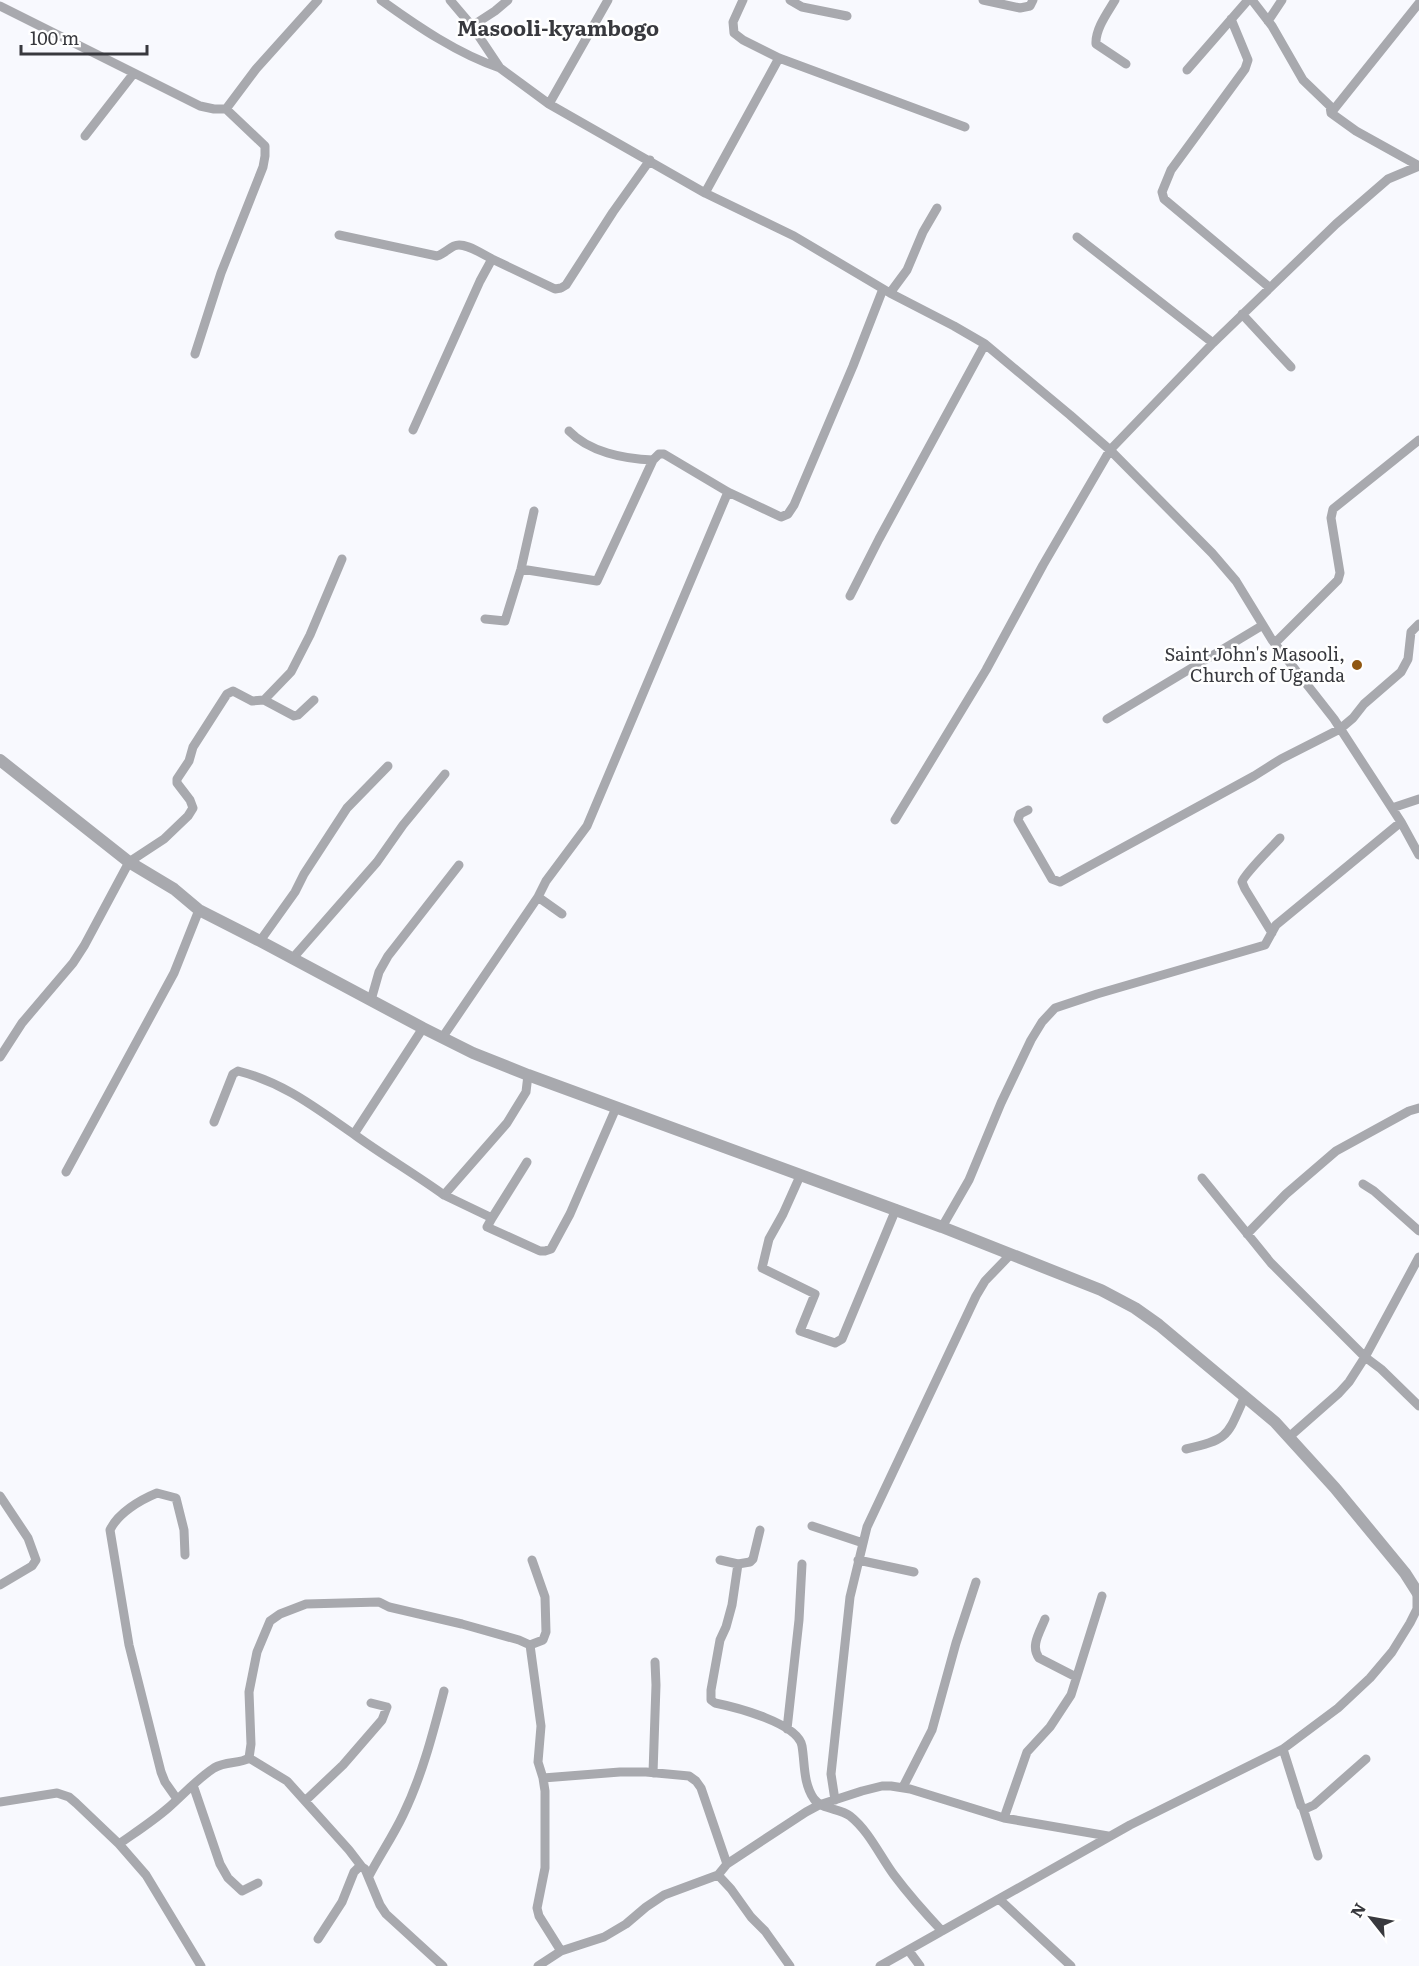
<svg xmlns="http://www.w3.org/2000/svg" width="1419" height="1966" viewBox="0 0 1419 1966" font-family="Literata,serif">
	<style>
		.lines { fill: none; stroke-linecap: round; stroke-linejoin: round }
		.minor { stroke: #a8a9ae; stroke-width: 9 }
		.tertiary { stroke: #a8a9ae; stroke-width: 12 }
		.poi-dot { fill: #905711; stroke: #fff; stroke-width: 2 }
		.labels { text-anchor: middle; stroke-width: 5; stroke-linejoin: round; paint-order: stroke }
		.poi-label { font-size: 18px; fill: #38393e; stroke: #fff; text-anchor: end }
		.quarter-label { font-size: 21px; font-weight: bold; fill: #38393e; stroke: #fff }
	</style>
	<rect width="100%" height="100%" fill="#f8f9fe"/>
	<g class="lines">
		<path class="minor" d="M 381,0 C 417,26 458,54 500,68
			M 450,0 L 472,26 L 500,68 L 549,104 L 705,193 L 794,236 L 890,293 L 954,326 L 985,344 L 1070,415 L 1110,450 L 1212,553 L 1236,581 L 1272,640 L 1334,719 L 1401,822 L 1419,855
			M 743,0 L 733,22 L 734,33 L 743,40 L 779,58 L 965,127
			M 790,0 L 802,7 L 847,16
			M 983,0 L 1020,8 L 1030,6 L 1033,0
			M 1115,0 C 1108,12 1095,29 1096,44 L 1126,64
			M 1252,0 L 1272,26 L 1303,80 L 1330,106 L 1331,113 L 1356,131 L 1419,166
			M 0,6 L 200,106 L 214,109 L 226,109 L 256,69 L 318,0
			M 1231,19 L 1248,60 L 1245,69 L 1171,170 L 1162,192 L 1164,199 L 1269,287
			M 1268,21 L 1282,0
			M 472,26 L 495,11 L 508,0
			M 1187,70 L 1248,0
			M 549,104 L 608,0
			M 1331,113 L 1419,3
			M 85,136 L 134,73
			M 705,193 L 779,58
			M 339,235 L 437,256 C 444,254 448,249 454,246 C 464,241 482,254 492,259
			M 1077,237 L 1213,343
			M 890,293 L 907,270 L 923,232 L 937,208
			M 1242,314 L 1291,367
			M 195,354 L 221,273 L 263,167 L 265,156 L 265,146 L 226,109
			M 413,430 L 480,281 L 492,259 L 555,289 L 561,288 L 566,285 L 613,212 L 650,160
			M 569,431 C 589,452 624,459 653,460
			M 521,569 L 597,581 L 653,460 L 659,454 L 664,454 L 728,492 L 781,517 L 788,514 L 794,505 L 853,366 L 883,289
			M 850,596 L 879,539 L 985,344
			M 485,619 L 505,621 L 521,569 L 534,511
			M 1275,643 L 1338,580 L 1340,573 L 1331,518 L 1333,509 L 1419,440
			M 264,700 L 294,716 L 298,715 L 314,700
			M 1107,719 L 1263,625
			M 1392,808 L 1419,799
			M 1028,810 L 1020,814 L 1018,820 L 1052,879 L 1060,882 L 1254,776 L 1281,759 L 1340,729 L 1353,718 L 1364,704 L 1401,672 L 1408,659 L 1411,632 L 1419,624
			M 895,820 L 986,670 L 1043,565 L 1110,450 L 1213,343 L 1336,224 L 1388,179 L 1419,166
			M 538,897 L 562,914
			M 1272,933 L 1245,889 L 1242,882 C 1244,874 1273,846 1280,838
			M 260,941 L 295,892 L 304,874 L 347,808 L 388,766
			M 292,959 L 377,862 L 403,825 L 445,774
			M 371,1000 L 379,972 L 388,956 L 459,865
			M 442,1038 L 538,897 L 546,881 L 587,826 L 728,492
			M 0,1057 L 22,1023 L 73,963 L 84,946 L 129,862 L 164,839 L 188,816 L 193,808 L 190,800 L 177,783 L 177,779 L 189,761 L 193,747 L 227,694 L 233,691 L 252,701 L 264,700 L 291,672 L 310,635 L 342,559
			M 214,1122 L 233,1074 L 238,1071 C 285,1083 317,1109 355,1135 C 384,1156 415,1174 444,1195 L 507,1123 L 526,1092 L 528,1075
			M 354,1134 L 423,1028
			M 66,1172 L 174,973 L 199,910
			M 800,1176 L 783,1214 L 769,1239 L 762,1268 L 815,1294 L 800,1331 L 835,1343 L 842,1339 L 896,1209
			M 1202,1178 L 1271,1263 L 1365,1357 L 1381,1369 L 1419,1406
			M 1363,1184 L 1374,1191 L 1419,1231
			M 444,1195 L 492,1218 L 527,1162
			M 492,1218 L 487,1227 L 540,1251 L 545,1251 L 551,1249 L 570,1214 L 616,1108
			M 942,1227 L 969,1180 L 1001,1103 L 1031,1040 L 1042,1022 L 1055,1008 L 1097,994 L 1265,945 L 1276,925 L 1401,822
			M 1247,1234 L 1286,1194 L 1336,1151 L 1409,1111 L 1419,1108
			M 1289,1437 L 1339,1393 L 1349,1382 L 1365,1357 L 1419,1257
			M 1186,1449 C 1230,1439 1227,1436 1245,1396
			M 0,1496 L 28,1538 L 36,1560 L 32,1566 L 0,1585
			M 812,1526 L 863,1543
			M 720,1560 L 738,1564 L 750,1562 L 753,1559 L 760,1530
			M 858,1560 L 914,1572
			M 738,1564 L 732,1605 L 726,1627 L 720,1640 L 711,1690 L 711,1700 L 715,1703 C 735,1707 798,1723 802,1746 C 805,1764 803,1783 814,1799 C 822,1810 840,1808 850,1816 C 869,1831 880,1856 894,1875 C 909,1895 925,1913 942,1931
			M 1045,1619 C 1040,1632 1030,1646 1039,1658 L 1076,1677
			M 530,1645 L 543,1640 L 546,1632 L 545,1597 L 532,1560
			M 787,1729 L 799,1620 L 802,1564
			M 1283,1749 L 1301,1806 L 1305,1809 L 1314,1805 L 1366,1759
			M 249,1758 L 287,1781 L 349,1850 L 362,1867
			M 653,1773 L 656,1685 L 655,1662
			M 543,1778 L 620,1772 L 646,1772 L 689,1776 L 696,1781 L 701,1788 L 727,1864
			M 193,1785 L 220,1864 L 228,1878 L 242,1891 L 258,1883
			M 903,1787 L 932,1730 L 956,1643 L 976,1582
			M 177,1799 L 165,1782 L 161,1772 L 129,1645 L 110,1530 C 118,1513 140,1500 157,1493 L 176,1498 L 184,1530 L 185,1555
			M 835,1800 L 831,1774 L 850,1597 L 867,1527 L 976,1296 L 985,1281 L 1011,1254
			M 305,1801 L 343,1765 L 382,1720 L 387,1707 L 371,1703
			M 0,1802 L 57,1793 L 69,1797 L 76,1803 L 119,1844 L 146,1875 L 201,1966
			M 1303,1808 L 1318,1856
			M 1004,1818 L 1027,1752 L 1050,1727 L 1071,1695 L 1102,1596
			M 119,1844 C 136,1832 153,1821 168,1808 C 183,1795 197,1779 214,1768 C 226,1761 240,1764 249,1758 L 251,1744 L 249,1692 L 257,1652 L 270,1621 L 280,1614 L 306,1604 L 379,1602 L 389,1607 L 462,1624 L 519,1640 L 530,1645 L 541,1726 L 538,1762 L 543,1778 L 545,1791 L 545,1868 L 537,1908 L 539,1916 L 561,1951
			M 718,1875 L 731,1889 L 751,1917 L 765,1931 L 790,1966
			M 369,1876 C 380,1855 393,1836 403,1815 C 422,1776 433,1733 444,1691
			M 999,1899 L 1071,1966
			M 318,1939 L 342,1902 L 354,1872 L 358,1868 L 362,1867 L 365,1869 L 380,1905 L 386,1914 L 443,1966
			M 909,1951 L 920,1966
			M 538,1966 L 561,1951 L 604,1937 L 626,1924 L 646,1907 L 664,1895 L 718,1875 L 727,1864 L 806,1812 L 819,1805 L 862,1791 L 882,1786 L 891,1786 L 910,1789 L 1004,1818 L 1108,1836
			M 880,1966 L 1130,1825 L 1283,1749 L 1338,1708 L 1370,1678 L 1392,1652 L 1410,1623 L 1417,1609 L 1417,1591"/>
		<path class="tertiary" d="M 0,760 L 129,862 L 174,889 L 199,910 L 260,941 L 423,1028 L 473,1053 L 528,1075 L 942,1227 L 1101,1290 L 1135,1308 L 1159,1325 L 1275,1422 L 1335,1488 L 1405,1573 L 1419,1595"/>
	</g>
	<circle class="poi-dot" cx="1357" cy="665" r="6"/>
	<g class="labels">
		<g class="poi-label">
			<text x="1345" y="661">Saint John's Masooli,<tspan x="1345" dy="21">Church of Uganda</tspan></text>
		</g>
		<g class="quarter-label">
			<text x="558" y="36">Masooli-kyambogo</text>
		</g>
	</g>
	<g transform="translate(1371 1918) rotate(301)" stroke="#ffffff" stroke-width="4.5" paint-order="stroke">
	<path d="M0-4.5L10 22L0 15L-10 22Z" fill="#38393e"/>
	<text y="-9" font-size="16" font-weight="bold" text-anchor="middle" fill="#38393e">N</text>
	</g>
	<path d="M21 45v9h126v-9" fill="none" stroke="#38393e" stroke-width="3"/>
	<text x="30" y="45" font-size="18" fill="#38393e" stroke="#ffffff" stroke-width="4.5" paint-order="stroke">100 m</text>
</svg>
